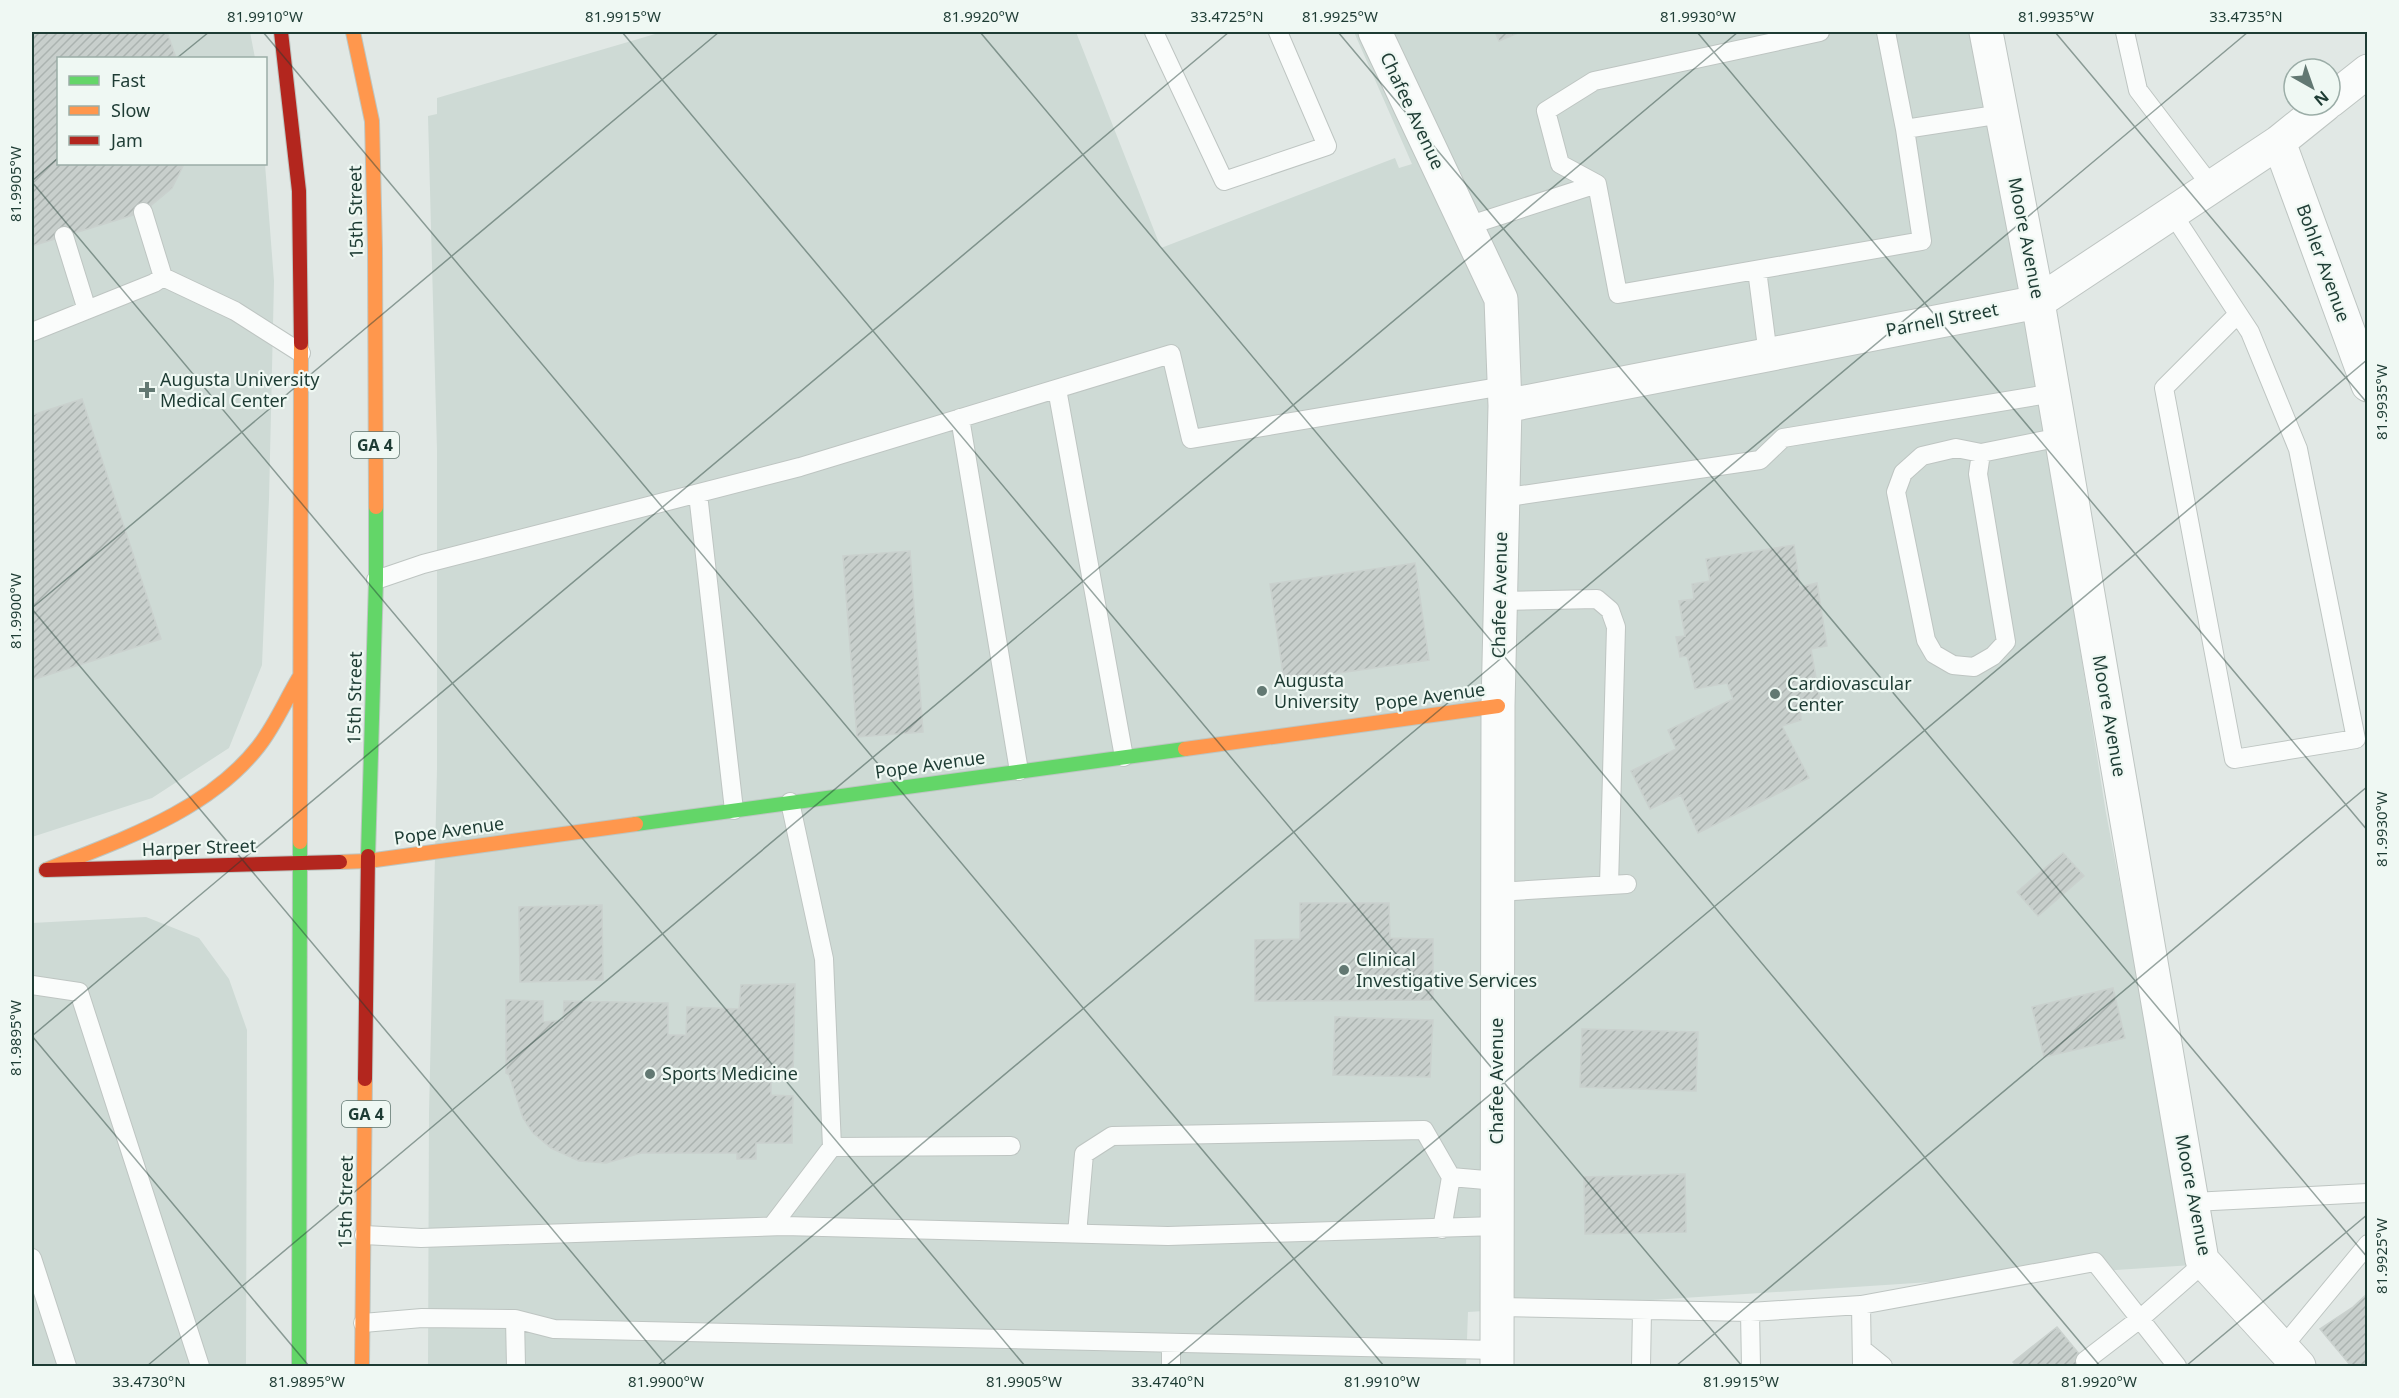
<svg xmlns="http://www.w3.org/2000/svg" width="2399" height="1398" viewBox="0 0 2399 1398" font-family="'Noto Sans',sans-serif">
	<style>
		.built { fill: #cedad5 }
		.building { fill: url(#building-hatch); stroke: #cad1ce; stroke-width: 1.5 }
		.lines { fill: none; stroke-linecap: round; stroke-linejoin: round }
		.lane-casing { stroke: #bec5c2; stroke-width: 20 }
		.street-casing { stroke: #bec5c2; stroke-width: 35 }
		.fast-casing { stroke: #bdc6c2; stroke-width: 16 }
		.slow-casing { stroke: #bdc6c2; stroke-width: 16 }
		.jam-casing { stroke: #bdc6c2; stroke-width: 16 }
		.lane { stroke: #fafcfb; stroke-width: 18 }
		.street { stroke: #fafcfb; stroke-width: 33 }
		.fast { stroke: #63d668; stroke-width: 14 }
		.slow { stroke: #ff974d; stroke-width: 14 }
		.jam { stroke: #b3261e; stroke-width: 14 }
		.ticks { fill: none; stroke: #1e3c34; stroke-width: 1.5; stroke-opacity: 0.45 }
		.poi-dot { fill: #627872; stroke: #eff8f3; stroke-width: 2 }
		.labels { text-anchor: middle; stroke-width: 4.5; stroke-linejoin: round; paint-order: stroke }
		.shield { fill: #eff8f3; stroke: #5d746d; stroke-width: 1.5 }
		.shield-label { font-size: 16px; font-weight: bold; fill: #1e3c34 }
		.street-label { font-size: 18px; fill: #1e3c34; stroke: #eff8f3 }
		.poi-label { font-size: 18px; fill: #1e3c34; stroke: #eff8f3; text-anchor: start }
		.neatline { fill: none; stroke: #1e3c34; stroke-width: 2 }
		.ticks-label { font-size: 15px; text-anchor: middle; fill: #1e3c34 }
	</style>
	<defs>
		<pattern id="building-hatch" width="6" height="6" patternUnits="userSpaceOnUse" patternTransform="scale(1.5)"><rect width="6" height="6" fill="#c8cfcc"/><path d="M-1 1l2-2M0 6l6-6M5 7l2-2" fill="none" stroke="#abb3b0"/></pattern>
	</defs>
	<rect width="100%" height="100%" fill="#e1e8e5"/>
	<path class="built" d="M 32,32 L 250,32 L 255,58 L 58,58 L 58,164 L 265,164 L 274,281 L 269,499 L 262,665 L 229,748 L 152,798 L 32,837 Z
		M 662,32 L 1076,32 L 1161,248 L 1395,158 L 1399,168 L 1412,164 L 1354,32 L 1969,32 L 2031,339 L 2106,813 L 2193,1265 L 1468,1312 L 1466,1366 L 428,1366 L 429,1113 L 437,769 L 437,450 L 428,116 L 437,114 L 437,98 Z
		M 146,917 L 199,938 L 229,979 L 247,1030 L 246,1366 L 32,1366 L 32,923 Z"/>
	<path class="building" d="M 32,32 L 167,32 L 176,58 L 58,58 L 58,164 L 184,164 L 172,188 L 143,212 L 32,246 Z
		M 1495,32 L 1520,32 L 1499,41 Z
		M 82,399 L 161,639 L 32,680 L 32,415 Z
		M 1794,545 L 1800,587 L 1817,583 L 1827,646 L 1811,649 L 1820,701 L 1800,706 L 1801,720 L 1782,726 L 1809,778 L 1698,833 L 1681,795 L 1650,809 L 1631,771 L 1676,749 L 1668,730 L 1733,699 L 1727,683 L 1695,689 L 1687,656 L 1680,657 L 1676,637 L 1685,636 L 1679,601 L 1694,599 L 1692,584 L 1710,581 L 1706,559 Z
		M 910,551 L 923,732 L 857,737 L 843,556 Z
		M 1415,563 L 1429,660 L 1284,681 L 1270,584 Z
		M 2063,853 L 2084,876 L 2038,916 L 2017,892 Z
		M 1300,903 L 1389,903 L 1390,938 L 1433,939 L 1433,1000 L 1255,1001 L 1255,940 L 1300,939 Z
		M 602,905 L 603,980 L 520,982 L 519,907 Z
		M 795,984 L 793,1079 L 771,1079 L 771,1095 L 793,1096 L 792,1143 L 756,1143 L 756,1159 L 737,1159 L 737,1153 L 641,1153 L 606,1163 L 579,1161 L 551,1148 L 533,1133 L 523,1118 L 509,1075 L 506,1073 L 506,1000 L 543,1001 L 543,1022 L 563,1020 L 564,1001 L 668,1003 L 668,1035 L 686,1035 L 687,1007 L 739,1009 L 741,985 Z
		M 2113,988 L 2125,1038 L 2044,1057 L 2032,1007 Z
		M 1335,1017 L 1433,1020 L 1430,1077 L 1333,1075 Z
		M 1582,1029 L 1698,1032 L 1696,1091 L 1580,1087 Z
		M 1685,1174 L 1686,1232 L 1585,1234 L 1584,1177 Z
		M 2368,1293 L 2368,1366 L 2351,1366 L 2320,1329 L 2353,1307 Z
		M 2057,1327 L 2089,1366 L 2017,1366 L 2013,1362 Z"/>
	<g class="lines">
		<g class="lane-casing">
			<path id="lane" d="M 1154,32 L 1224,181 L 1327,146 L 1278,32
				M 1820,32 L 1594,81 L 1546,111 L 1560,164 L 1597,184 L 1618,294 L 1922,241 L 1905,129 L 2002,114
				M 1886,32 L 1905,129
				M 2125,32 L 2138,90 L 2212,187
				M 143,212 L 163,277 L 235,311 L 301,353
				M 2172,213 L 2250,332 L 2298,449 L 2356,739 L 2234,759 L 2164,388 L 2238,314
				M 1467,226 L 1597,184
				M 64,236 L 87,310
				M 1757,270 L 1768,355
				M 32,332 L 154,283 L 163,277
				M 1057,389 L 1124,757
				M 960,418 L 1019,771
				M 1981,453 L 1978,474 L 2006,642 L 1993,656 L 1974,667 L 1953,665 L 1934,654 L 1926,640 L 1896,492 L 1903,473 L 1922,456 L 1956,448 L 1981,453 L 2061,437
				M 698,494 L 734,810
				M 1502,498 L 1760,460 L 1783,438 L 2054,393
				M 376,580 L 423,564 L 800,467 L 1171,354 L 1191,439 L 1504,386
				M 1500,601 L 1597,599 L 1610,610 L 1616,627 L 1609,885
				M 790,802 L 824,959 L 832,1147
				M 1497,892 L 1627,884
				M 32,985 L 79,992 L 200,1366
				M 2193,1202 L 2368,1193
				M 772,1226 L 832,1147 L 1011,1146
				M 1442,1229 L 1451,1177
				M 1077,1234 L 1084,1154 L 1112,1136 L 1424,1130 L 1451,1177 L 1497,1181
				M 364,1235 L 421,1238 L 784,1226 L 1168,1236 L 1497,1226
				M 32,1258 L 67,1366
				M 1861,1305 L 1862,1366
				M 1497,1307 L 1750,1312 L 1861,1305 L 2095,1262 L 2177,1366
				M 1750,1312 L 1751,1366
				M 515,1319 L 516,1366
				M 363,1323 L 422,1318 L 515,1319 L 554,1329 L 1497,1350
				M 1171,1344 L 1171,1366
				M 2282,1348 L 2368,1244
				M 1862,1349 L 1883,1366
				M 2085,1361 L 2141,1318 L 2205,1262
				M 1641,1366 L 1642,1311"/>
		</g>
		<g class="street-casing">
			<path id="street" d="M 1375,32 L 1501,299 L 1505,406 L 1498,706 L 1497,1366
				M 1986,32 L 2038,302 L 2202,1260 L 2299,1366
				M 2330,101 L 2368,71
				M 2279,142 L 2368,385
				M 1505,406 L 2038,302 L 2279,142 L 2325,105"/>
		</g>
		<g class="fast-casing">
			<path id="fast" d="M 636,824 L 1185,749
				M 368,856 L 376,580 L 376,507
				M 299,1366 L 300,842"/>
		</g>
		<g class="slow-casing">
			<path id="slow" d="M 353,32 L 372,121 L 375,249 L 376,507
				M 1185,749 L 1498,706
				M 300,842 L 301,343
				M 340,862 L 368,861 L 636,824
				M 46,870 C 120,840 207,812 258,747 C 275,726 286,699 300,676
				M 362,1366 L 365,1079"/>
		</g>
		<g class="jam-casing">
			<path id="jam" d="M 281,32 L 299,191 L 301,343
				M 46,870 L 340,862
				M 365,1079 L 368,856"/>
		</g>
		<use href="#lane" class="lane"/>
		<use href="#street" class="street"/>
		<use href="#fast" class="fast"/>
		<use href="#slow" class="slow"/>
		<use href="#jam" class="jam"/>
	</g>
	<path class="ticks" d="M 263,32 L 1384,1366M 622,32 L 1742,1366M 980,32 L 2100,1366M 1338,32 L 2368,1258M 1697,32 L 2368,831M 2055,32 L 2368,404M 177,58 L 209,32M 32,181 L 58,158M 32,182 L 1025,1366M 32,608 L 719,32M 32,609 L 667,1366M 32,1036 L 309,1366M 32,1036 L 1229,32M 147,1366 L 1738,32M 657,1366 L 2248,32M 1166,1366 L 2368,359M 1676,1366 L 2368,786M 2186,1366 L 2368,1214"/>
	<g class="poi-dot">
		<path d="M144 381h6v6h6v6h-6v6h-6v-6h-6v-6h6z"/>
		<circle cx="1262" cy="691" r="6"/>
		<circle cx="1775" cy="694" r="6"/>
		<circle cx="1344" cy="970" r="6"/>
		<circle cx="650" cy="1074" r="6"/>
	</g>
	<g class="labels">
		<g class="shield">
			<rect x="351" y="432" width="48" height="26" rx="4.5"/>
			<rect x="342" y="1101" width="48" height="26" rx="4.5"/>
		</g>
		<g class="shield-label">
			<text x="375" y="451">GA 4</text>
			<text x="366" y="1120">GA 4</text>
		</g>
		<g class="street-label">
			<text transform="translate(1412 111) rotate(65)" y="6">Chafee Avenue</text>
			<text transform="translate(356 212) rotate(-91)" y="6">15th Street</text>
			<text transform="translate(2026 238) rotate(79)" y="6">Moore Avenue</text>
			<text transform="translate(2323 263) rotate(70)" y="6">Bohler Avenue</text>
			<text transform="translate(1942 320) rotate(-11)" y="6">Parnell Street</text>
			<text transform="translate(1500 595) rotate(-89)" y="6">Chafee Avenue</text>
			<text transform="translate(1430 697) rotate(-8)" y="6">Pope Avenue</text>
			<text transform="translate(355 698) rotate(-89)" y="6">15th Street</text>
			<text transform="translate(2109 716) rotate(80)" y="6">Moore Avenue</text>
			<text transform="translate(930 765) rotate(-8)" y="6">Pope Avenue</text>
			<text transform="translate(449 831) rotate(-8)" y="6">Pope Avenue</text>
			<text transform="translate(199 848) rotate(-2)" y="6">Harper Street</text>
			<text transform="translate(1497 1081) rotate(-90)" y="6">Chafee Avenue</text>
			<text transform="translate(2193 1195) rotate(79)" y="6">Moore Avenue</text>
			<text transform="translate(346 1202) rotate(-89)" y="6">15th Street</text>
		</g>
		<g class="poi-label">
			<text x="160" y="386">Augusta University<tspan x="160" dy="21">Medical Center</tspan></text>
			<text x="1274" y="687">Augusta<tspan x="1274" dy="21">University</tspan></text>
			<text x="1787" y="690">Cardiovascular<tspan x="1787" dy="21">Center</tspan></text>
			<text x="1356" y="966">Clinical<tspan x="1356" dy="21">Investigative Services</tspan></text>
			<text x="662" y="1080">Sports Medicine</text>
		</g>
	</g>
	<rect width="2399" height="1398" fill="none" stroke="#eff8f3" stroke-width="66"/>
	<rect x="57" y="57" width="210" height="108" fill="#eff8f3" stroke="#9bada7" stroke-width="1.5"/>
	<rect x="69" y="76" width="30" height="9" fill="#63d668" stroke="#9bada7" stroke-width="1.5"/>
	<text x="111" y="87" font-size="18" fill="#1e3c34">Fast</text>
	<rect x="69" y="106" width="30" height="9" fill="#ff974d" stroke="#9bada7" stroke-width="1.5"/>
	<text x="111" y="117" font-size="18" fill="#1e3c34">Slow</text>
	<rect x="69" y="136" width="30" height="9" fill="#b3261e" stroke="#9bada7" stroke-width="1.5"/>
	<text x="111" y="147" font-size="18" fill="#1e3c34">Jam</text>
	<g transform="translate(2312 87) rotate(140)"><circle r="28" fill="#eff8f3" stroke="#9bada7" stroke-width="1.5"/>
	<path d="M0-4.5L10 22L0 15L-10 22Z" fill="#627872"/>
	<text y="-9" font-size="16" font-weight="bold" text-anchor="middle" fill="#1e3c34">N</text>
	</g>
	<rect x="33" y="33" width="2333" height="1332" class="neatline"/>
	<g class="ticks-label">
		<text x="265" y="22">81.9910°W</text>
		<text x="623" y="22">81.9915°W</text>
		<text x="981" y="22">81.9920°W</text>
		<text x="1227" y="22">33.4725°N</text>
		<text x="1340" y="22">81.9925°W</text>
		<text x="1698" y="22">81.9930°W</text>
		<text x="2056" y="22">81.9935°W</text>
		<text x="2246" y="22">33.4735°N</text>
		<text transform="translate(16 184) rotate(-90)" y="5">81.9905°W</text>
		<text transform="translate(2382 402) rotate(-90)" y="5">81.9935°W</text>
		<text transform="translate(16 611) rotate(-90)" y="5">81.9900°W</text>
		<text transform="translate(2382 829) rotate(-90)" y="5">81.9930°W</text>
		<text transform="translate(16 1038) rotate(-90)" y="5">81.9895°W</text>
		<text transform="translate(2382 1256) rotate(-90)" y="5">81.9925°W</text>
		<text x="149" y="1387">33.4730°N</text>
		<text x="307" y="1387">81.9895°W</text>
		<text x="666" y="1387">81.9900°W</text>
		<text x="1024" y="1387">81.9905°W</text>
		<text x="1168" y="1387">33.4740°N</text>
		<text x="1382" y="1387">81.9910°W</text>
		<text x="1741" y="1387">81.9915°W</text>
		<text x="2099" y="1387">81.9920°W</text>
	</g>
</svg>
